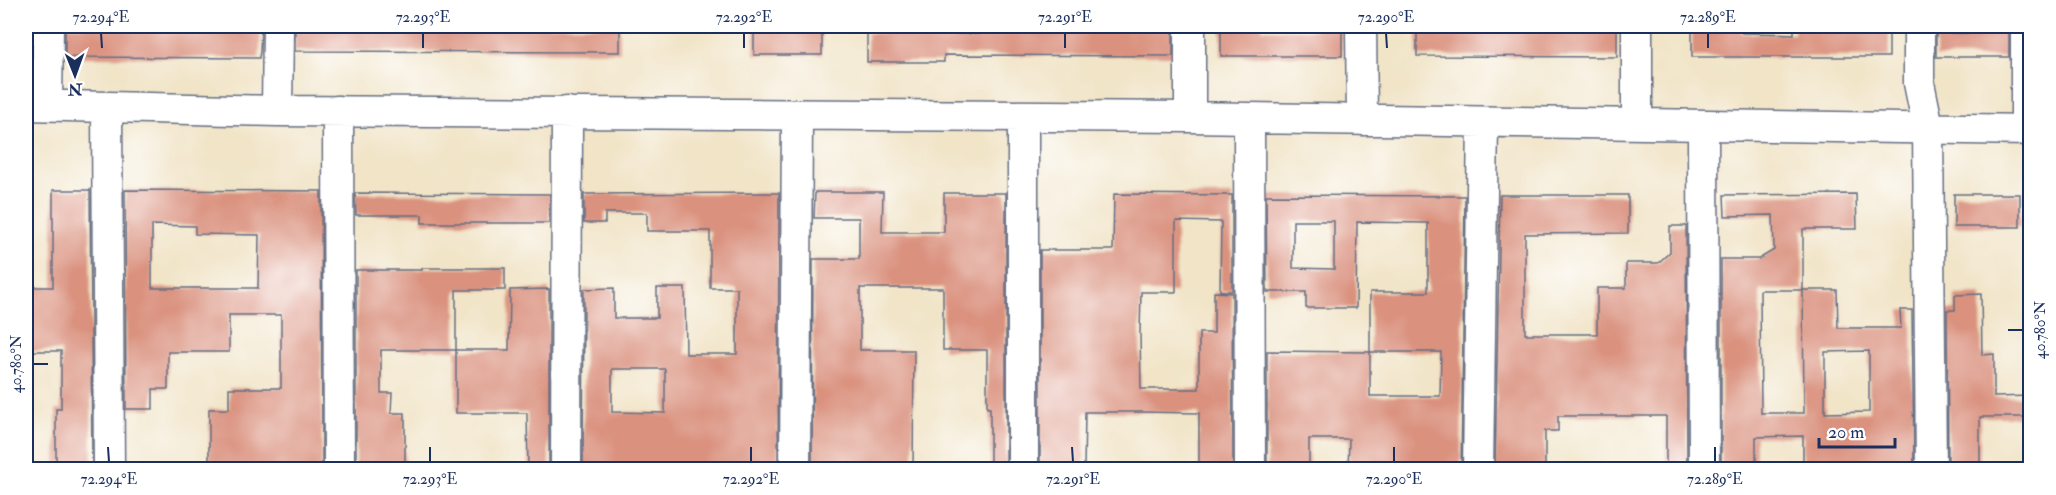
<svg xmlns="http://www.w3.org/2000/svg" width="2056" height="495" viewBox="0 0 2056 495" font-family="'IM FELL Double Pica',serif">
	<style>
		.building { fill: #da917e; fill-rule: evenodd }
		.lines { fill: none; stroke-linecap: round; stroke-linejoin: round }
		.street-casing { stroke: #666e83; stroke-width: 33 }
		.street { stroke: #fff; stroke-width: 30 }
		.ticks { fill: none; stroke: #1b2f5e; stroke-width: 2 }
		.neatline { fill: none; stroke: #1b2f5e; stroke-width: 2 }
		.ticks-label { font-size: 15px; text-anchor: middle; fill: #1b2f5e }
	</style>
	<rect width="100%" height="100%" fill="#fff"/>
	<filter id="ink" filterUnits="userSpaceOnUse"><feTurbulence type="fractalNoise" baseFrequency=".0167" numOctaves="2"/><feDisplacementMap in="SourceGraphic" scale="12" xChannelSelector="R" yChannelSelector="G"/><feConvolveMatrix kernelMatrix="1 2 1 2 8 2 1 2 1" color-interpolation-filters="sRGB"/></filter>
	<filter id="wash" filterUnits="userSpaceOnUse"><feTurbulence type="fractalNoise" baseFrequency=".008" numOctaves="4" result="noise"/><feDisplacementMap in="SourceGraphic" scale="24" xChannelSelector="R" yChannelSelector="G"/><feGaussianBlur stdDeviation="1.35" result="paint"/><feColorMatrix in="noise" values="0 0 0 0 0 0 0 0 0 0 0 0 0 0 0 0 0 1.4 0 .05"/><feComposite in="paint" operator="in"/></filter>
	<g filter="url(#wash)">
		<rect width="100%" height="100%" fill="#f1e4c7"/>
		<g id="blocks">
			<path class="building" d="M 26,26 L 31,26 L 30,54 L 26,54 Z
				M 65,26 L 261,26 L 260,51 L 259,58 L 65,57 Z
				M 295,26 L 380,26 L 380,30 L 422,30 L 422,26 L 620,26 L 620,52 L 295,51 Z
				M 754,26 L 822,26 L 822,55 L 754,55 Z
				M 981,26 L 1173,26 L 1173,56 L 944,55 L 944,62 L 867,62 L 867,33 L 981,34 Z
				M 1221,26 L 1263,26 L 1263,29 L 1315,30 L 1315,26 L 1342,26 L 1342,56 L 1221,56 Z
				M 1417,26 L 1617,26 L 1617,57 L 1417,56 Z
				M 1692,26 L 1742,26 L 1742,33 L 1794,34 L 1794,26 L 1889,26 L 1889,57 L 1692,57 Z
				M 1976,26 L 2009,26 L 2009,57 L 1936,57 L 1936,33 L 1976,33 Z
				M 53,190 L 90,190 L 92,470 L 56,470 L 56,409 L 61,409 L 61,351 L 26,351 L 26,287 L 53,287 Z
				M 125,190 L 321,191 L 322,470 L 209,470 L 209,409 L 229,409 L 229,388 L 281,388 L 281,315 L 229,315 L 229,352 L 168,352 L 168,389 L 153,389 L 153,409 L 126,409 ZM 152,225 L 195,226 L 195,234 L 259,235 L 258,288 L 152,288 Z
				M 815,192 L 883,192 L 882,232 L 944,232 L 944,193 L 1006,193 L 1006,470 L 990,470 L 990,408 L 987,408 L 987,350 L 943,350 L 943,288 L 860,288 L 860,350 L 914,350 L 913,470 L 812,470 L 813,259 L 859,259 L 859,218 L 814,218 Z
				M 355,193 L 550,194 L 549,223 L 422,223 L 422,215 L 356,215 Z
				M 779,193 L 778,470 L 583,470 L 584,289 L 614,288 L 614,318 L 657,318 L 657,288 L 685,288 L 686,354 L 737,354 L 737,288 L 710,288 L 710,231 L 647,231 L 647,213 L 605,213 L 605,223 L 584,223 L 584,194 ZM 612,369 L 665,369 L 665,413 L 612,412 Z
				M 1114,194 L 1232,195 L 1232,291 L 1220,291 L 1221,222 L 1176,221 L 1176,292 L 1141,292 L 1140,333 L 1141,389 L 1199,389 L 1199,333 L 1214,333 L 1214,292 L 1232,293 L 1233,470 L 1199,470 L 1199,413 L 1141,412 L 1085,412 L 1084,470 L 1040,470 L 1040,250 L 1113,250 Z
				M 1856,194 L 1857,229 L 1803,229 L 1803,290 L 1837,290 L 1838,328 L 1901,328 L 1900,310 L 1912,310 L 1914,470 L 1803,470 L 1803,436 L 1756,437 L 1756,470 L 1721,470 L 1721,259 L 1759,259 L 1774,250 L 1773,215 L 1725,216 L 1724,195 ZM 1760,290 L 1803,290 L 1804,413 L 1761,413 ZM 1869,351 L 1869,412 L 1825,413 L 1825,352 Z
				M 1954,194 L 2020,194 L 2020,227 L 1954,227 Z
				M 1266,195 L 1465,196 L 1461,470 L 1348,470 L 1349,439 L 1309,439 L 1309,470 L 1267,470 L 1267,351 L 1370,352 L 1370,292 L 1428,292 L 1428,223 L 1357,222 L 1356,308 L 1306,308 L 1306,292 L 1267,292 ZM 1293,221 L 1334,221 L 1334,269 L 1293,268 ZM 1370,352 L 1441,352 L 1440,396 L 1370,396 Z
				M 1500,195 L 1628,195 L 1628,233 L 1525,234 L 1525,334 L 1597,334 L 1597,288 L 1626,288 L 1626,263 L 1658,263 L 1670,252 L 1670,226 L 1686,226 L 1687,470 L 1666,470 L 1666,416 L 1558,416 L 1558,431 L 1545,431 L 1545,470 L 1495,470 Z
				M 422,268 L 505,268 L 505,290 L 456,290 L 456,350 L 381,350 L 381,393 L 392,393 L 391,413 L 405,413 L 405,470 L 356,470 L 356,270 L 422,270 Z
				M 549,289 L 549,470 L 528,470 L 527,413 L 456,413 L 456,350 L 509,350 L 510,290 Z
				M 1981,294 L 1982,355 L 1994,354 L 1994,397 L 2031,396 L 2031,417 L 1980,417 L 1980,470 L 1948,470 L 1947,310 L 1955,310 L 1955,295 Z"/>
		</g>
	</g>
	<g filter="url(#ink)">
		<use href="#blocks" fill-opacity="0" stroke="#666e83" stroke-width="1.5"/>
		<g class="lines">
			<g class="street-casing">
				<path id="street" d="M 1190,26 L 1190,117
					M 1361,26 L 1362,120
					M 1919,26 L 1919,83 L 1928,127 L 1931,470
					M 2026,26 L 2026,130
					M 26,105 L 277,111 L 1190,117 L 2030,130
					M 47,105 L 48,26
					M 107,107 L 109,470
					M 277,111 L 278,26
					M 338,111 L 339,470
					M 1023,116 L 1023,470
					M 1249,118 L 1250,470
					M 1637,124 L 1637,26
					M 1703,125 L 1704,470
					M 566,470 L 567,112
					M 795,470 L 797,116
					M 1478,470 L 1483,123"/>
			</g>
			<use href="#street" class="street"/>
		</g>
	</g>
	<path class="ticks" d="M 101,33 L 102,48M 423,33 L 423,48M 744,33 L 744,48M 1065,33 L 1065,48M 1386,33 L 1387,48M 1708,33 L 1708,48M 2008,330 L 2023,330M 33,364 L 48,364M 108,447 L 109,462M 430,447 L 430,462M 751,447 L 751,462M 1072,447 L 1073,462M 1394,447 L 1394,462M 1715,447 L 1715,462"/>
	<rect width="2056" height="495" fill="none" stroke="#fff" stroke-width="66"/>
	<g transform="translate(75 75) rotate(179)" stroke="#ffffff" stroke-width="4.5" paint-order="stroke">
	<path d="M0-4.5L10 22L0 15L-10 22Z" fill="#1b2f5e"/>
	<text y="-9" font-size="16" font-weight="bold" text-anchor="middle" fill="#1b2f5e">N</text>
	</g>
	<path d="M1819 438v9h76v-9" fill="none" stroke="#1b2f5e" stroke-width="3"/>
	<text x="1828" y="438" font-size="18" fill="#1b2f5e" stroke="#ffffff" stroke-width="4.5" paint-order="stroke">20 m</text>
	<rect x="33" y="33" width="1990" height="429" class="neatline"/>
	<g class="ticks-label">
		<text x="101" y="22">72.294°E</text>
		<text x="423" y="22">72.293°E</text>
		<text x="744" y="22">72.292°E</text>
		<text x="1065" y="22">72.291°E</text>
		<text x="1386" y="22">72.290°E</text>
		<text x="1708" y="22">72.289°E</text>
		<text transform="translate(2040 330) rotate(-90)" y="5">40.780°N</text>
		<text transform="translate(16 364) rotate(-90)" y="5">40.780°N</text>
		<text x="109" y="484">72.294°E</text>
		<text x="430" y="484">72.293°E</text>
		<text x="751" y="484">72.292°E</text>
		<text x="1073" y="484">72.291°E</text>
		<text x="1394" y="484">72.290°E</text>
		<text x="1715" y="484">72.289°E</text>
	</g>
</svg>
